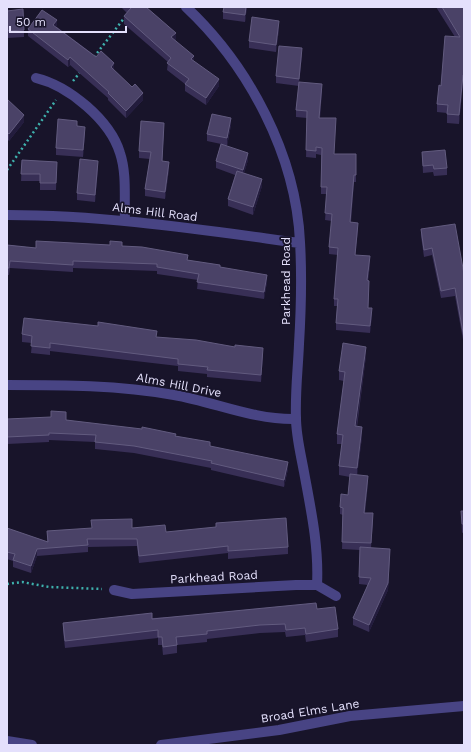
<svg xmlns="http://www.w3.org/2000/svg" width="471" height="752" viewBox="0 0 471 752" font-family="'Work Sans',sans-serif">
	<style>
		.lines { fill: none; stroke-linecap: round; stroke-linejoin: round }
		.path { stroke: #3eb1ad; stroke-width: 2.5; stroke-dasharray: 2 3; stroke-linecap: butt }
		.street { stroke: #484484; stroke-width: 10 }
		.wall { fill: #382f56 }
		.shaded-wall { fill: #231c3d }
		.building { fill: #4a4267; stroke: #625b7f }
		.labels { text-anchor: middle; stroke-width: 3.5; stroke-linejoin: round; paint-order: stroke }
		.street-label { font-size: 12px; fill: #e4e0fc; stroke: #18142a }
	</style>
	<rect width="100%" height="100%" fill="#18142a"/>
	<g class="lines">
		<path class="path" d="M 94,57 L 125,17
			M 73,81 L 81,71
			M 7,170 L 56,100
			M 7,584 L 22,582 L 49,587 L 102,589"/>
		<path class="street" d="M 186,7 C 249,66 296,155 300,242 C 302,276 301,311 299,344 C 298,369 295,393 296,418 C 296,436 301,455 304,472 C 311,510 319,547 317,585 L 336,596
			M 36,78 C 69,86 110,120 120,153 C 127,174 124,199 125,220
			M 7,215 C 106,215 203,230 300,243
			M 7,385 C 63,385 118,385 174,395 C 215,402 253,420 296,419
			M 114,590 L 132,594 L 296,585 L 317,585
			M 7,741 L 32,745
			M 161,745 L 279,730 L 350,716 L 464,706"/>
	</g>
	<path class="wall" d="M 121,7 L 146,7 L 194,62 L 219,86 L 206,105 L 185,91 L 185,84 L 167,70 L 168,62 L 124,24 L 124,16 L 127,13 Z
		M 247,7 L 245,22 L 223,19 L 223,12 Z
		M 436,7 L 464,7 L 464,83 L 463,83 L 459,124 L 447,123 L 447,113 L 437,112 L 437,104 L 441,86 L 455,37 Z
		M 7,11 L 24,30 L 24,37 L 7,38 Z
		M 57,27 L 114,70 L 143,100 L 126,118 L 108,100 L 108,98 L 70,65 L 68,67 L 28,36 L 28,29 Z
		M 279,29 L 276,52 L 249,48 L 249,41 Z
		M 302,55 L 299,82 L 322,91 L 320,118 L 334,154 L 356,154 L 356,182 L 354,182 L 351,222 L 358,230 L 355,255 L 370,264 L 368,281 L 369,288 L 368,308 L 372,315 L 370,333 L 336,330 L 336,323 L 337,306 L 334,306 L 334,299 L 338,255 L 329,254 L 329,247 L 332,221 L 325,220 L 327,194 L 321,194 L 321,155 L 316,154 L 316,158 L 306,157 L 307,118 L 296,117 L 296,110 L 299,86 L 276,83 L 276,76 Z
		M 7,99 L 24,122 L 9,141 L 7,139 Z
		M 231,125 L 227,146 L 223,145 L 248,160 L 244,173 L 262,186 L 253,215 L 228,206 L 228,199 L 235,175 L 216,168 L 216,161 L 221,144 L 207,141 L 207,134 Z
		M 77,126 L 85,134 L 83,157 L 56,155 L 56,148 Z
		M 164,130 L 162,161 L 169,169 L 165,199 L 145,196 L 145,189 L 150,159 L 139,158 L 139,151 Z
		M 422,152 L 447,168 L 447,175 L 434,176 L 433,172 L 423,173 Z
		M 22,160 L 57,162 L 56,190 L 40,190 L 40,181 L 21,181 Z
		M 98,168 L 95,202 L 77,200 L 77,193 Z
		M 421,229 L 464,274 L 464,345 L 455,296 L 441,298 L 432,255 L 424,257 L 421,236 Z
		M 7,245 L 36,248 L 122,246 L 220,267 L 267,282 L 264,299 L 197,289 L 198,280 L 157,274 L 157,271 L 73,268 L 73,272 L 10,268 L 9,275 L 7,275 Z
		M 22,334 L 157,337 L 263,355 L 261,382 L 207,377 L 207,374 L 178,371 L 178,366 L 50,351 L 50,355 L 31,353 L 32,343 L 22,342 Z
		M 366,356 L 357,427 L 362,437 L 357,475 L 368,483 L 365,513 L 373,521 L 371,548 L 390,556 L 388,590 L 369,632 L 353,625 L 353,618 L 368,585 L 359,584 L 360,550 L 342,549 L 343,515 L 340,514 L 340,507 L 348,495 L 350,477 L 339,475 L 339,466 L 342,444 L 337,444 L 337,434 L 344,381 L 339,380 L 339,371 Z
		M 7,419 L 66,420 L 176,436 L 288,469 L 284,487 L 211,470 L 211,468 L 134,453 L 95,449 L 95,442 L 49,440 L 49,442 L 7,444 Z
		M 461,511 L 464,511 L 464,532 L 462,533 Z
		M 7,528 L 47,542 L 47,531 L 132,528 L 288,547 L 288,554 L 228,559 L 228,553 L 139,563 L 137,546 L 88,547 L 88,552 L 37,556 L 31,573 L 13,567 L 13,561 L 7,559 Z
		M 317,609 L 338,629 L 338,637 L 306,642 L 305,635 L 286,637 L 285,632 L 260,633 L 207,639 L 207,642 L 177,645 L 177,653 L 163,655 L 162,645 L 158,645 L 158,638 L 65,648 L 63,631 L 63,623 Z"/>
	<path class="shaded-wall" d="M 246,7 L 247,7 L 245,22 L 245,15 Z
		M 57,20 L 57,27 L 53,25 Z
		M 279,21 L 279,29 L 276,52 L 276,45 Z
		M 176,33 L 176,40 L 171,45 L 171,37 Z
		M 302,48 L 302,55 L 299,86 L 299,79 Z
		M 194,56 L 194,63 L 191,59 Z
		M 70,57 L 70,65 L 68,67 L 68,60 Z
		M 114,63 L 114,70 L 111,67 Z
		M 463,75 L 463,83 L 459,124 L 459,115 Z
		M 219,79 L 219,86 L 206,105 L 206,98 Z
		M 322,84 L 322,91 L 319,125 L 319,118 Z
		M 143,93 L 143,100 L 126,118 L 126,111 Z
		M 24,115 L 24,122 L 9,141 L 9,134 Z
		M 231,118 L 231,125 L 227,146 L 227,138 Z
		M 164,123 L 164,130 L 162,168 L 162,161 Z
		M 85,127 L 85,134 L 83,157 L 83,150 Z
		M 248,153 L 248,160 L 243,177 L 243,170 Z
		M 98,161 L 98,168 L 95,202 L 95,195 Z
		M 169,162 L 169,169 L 165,199 L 165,192 Z
		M 354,175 L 354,182 L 350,229 L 350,222 Z
		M 262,179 L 262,186 L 253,215 L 253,207 Z
		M 358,223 L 358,230 L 355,262 L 355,255 Z
		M 370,256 L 370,264 L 367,288 L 367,280 Z
		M 267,275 L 267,282 L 264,299 L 264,292 Z
		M 372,308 L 372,315 L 370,333 L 370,326 Z
		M 366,347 L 366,356 L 355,436 L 355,426 Z
		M 263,348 L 263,355 L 261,382 L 261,375 Z
		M 362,427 L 362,437 L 357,477 L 357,468 Z
		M 288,462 L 288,469 L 284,487 L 284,480 Z
		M 368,476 L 368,483 L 364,520 L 364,513 Z
		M 37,549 L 37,556 L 31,573 L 31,566 Z
		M 390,549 L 388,590 L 369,632 L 369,625 Z"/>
	<path class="building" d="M 129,7 L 146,7 L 176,33 L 171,37 L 194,56 L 191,59 L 219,79 L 206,98 L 185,84 L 189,79 L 167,63 L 171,58 L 124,16 L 131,8 Z
		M 224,7 L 246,7 L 245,15 L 223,12 Z
		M 442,7 L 464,7 L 464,75 L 463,75 L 459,115 L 447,114 L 448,105 L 437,104 L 439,85 L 441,86 L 445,36 L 460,37 Z
		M 23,9 L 24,30 L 7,31 L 7,11 Z
		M 42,10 L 57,20 L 53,25 L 96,57 L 101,51 L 114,63 L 111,67 L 132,87 L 135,84 L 143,93 L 126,111 L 108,93 L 109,92 L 70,57 L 68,60 L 28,29 Z
		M 252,17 L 279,21 L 276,45 L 249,41 Z
		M 279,46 L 302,48 L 299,79 L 276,76 Z
		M 299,82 L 322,84 L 319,118 L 336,118 L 334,154 L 356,154 L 356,175 L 354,175 L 350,222 L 358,223 L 355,255 L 370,256 L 367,280 L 369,281 L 368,308 L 372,308 L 370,326 L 336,323 L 338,299 L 334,299 L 338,248 L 329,247 L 332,214 L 325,213 L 327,187 L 321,187 L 322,148 L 316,147 L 316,151 L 306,150 L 307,111 L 296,110 Z
		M 7,99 L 24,115 L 9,134 L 7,132 Z
		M 212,114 L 231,118 L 227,138 L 207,134 Z
		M 58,119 L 77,121 L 77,126 L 85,127 L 83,150 L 56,148 Z
		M 141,121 L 164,123 L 162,161 L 169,162 L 165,192 L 145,189 L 151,152 L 139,151 Z
		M 221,144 L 248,153 L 243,170 L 216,161 Z
		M 445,150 L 447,168 L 434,169 L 433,165 L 423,166 L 422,152 Z
		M 80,159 L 98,161 L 95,195 L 77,193 Z
		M 22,160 L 57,162 L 56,183 L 40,183 L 40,174 L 21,174 Z
		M 237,171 L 262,179 L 253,207 L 228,199 Z
		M 455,224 L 464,274 L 464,338 L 455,288 L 441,291 L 432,248 L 424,250 L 421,229 Z
		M 36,241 L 110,245 L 110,241 L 122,242 L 122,246 L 142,247 L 188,255 L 187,260 L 220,265 L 220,267 L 267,275 L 264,292 L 197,282 L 199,274 L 157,267 L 157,264 L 73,261 L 73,265 L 10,261 L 9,268 L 7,268 L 7,245 L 36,248 Z
		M 24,318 L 98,326 L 98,322 L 157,331 L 156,337 L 196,340 L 235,347 L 235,345 L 263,348 L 261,375 L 207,370 L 208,367 L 178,364 L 178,359 L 50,343 L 50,348 L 31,346 L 32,336 L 22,334 Z
		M 343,343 L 366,347 L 355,426 L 362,427 L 357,468 L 339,466 L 343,435 L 337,434 L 345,372 L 339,371 Z
		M 51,411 L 66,412 L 66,420 L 142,429 L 142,427 L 176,434 L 175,436 L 210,442 L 210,446 L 288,462 L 284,480 L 211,463 L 212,461 L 134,446 L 95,442 L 96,435 L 49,433 L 49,435 L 7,437 L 7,419 L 51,417 Z
		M 350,474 L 368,476 L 364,513 L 373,513 L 371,543 L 342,542 L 343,508 L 340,507 L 341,494 L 348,495 Z
		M 461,511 L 464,511 L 464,524 L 462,524 Z
		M 286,518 L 288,547 L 228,551 L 228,546 L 139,556 L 137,539 L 87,539 L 88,545 L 37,549 L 31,566 L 13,560 L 15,554 L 7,552 L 7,528 L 48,542 L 47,531 L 92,528 L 91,520 L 132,519 L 132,528 L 165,525 L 166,532 L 216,527 L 216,523 Z
		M 360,547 L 390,549 L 388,583 L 369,625 L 353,618 L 371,578 L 359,577 Z
		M 316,603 L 317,609 L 335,607 L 338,629 L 306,634 L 305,628 L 286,630 L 285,624 L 260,625 L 207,631 L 207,634 L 176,637 L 177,645 L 163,647 L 162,637 L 158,637 L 158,630 L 65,641 L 63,623 L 152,613 L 152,619 Z"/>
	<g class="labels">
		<g class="street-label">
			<text transform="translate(155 212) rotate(7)" y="4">Alms Hill Road</text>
			<text transform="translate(286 281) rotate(-90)" y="4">Parkhead Road</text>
			<text transform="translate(179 385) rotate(11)" y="4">Alms Hill Drive</text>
			<text transform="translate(214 577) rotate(-3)" y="4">Parkhead Road</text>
			<text transform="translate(310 711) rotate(-9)" y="4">Broad Elms Lane</text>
		</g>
	</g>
	<rect width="471" height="752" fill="none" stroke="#e4e0fc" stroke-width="16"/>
	<path d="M10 26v6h116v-6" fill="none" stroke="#e4e0fc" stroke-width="2"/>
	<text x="16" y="26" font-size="12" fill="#e4e0fc" stroke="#18142a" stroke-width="3" paint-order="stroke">50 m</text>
</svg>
